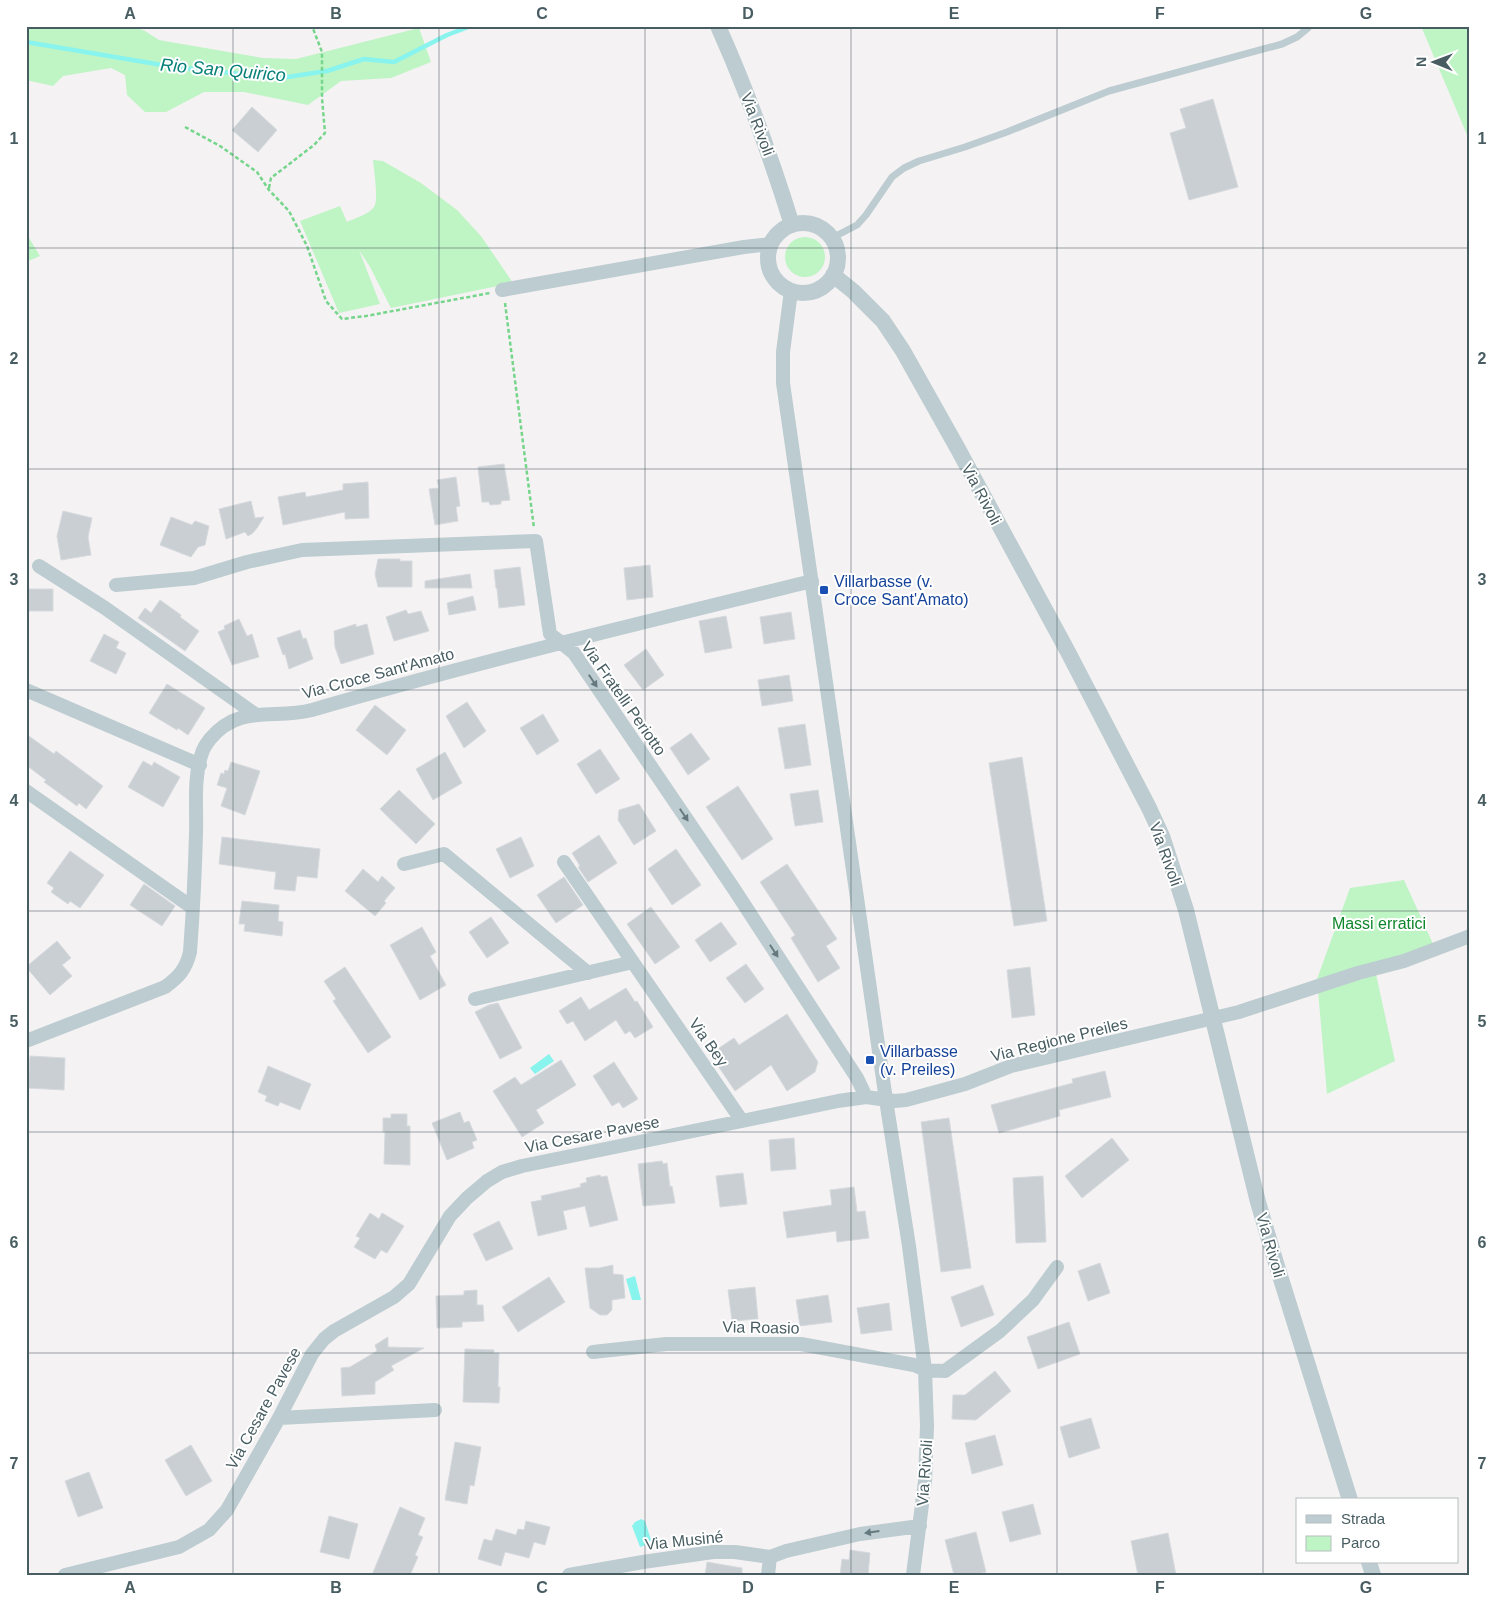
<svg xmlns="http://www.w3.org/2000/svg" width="1496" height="1601" viewBox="0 0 1496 1601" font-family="Helvetica,sans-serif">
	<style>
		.green { fill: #bff4c5 }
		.water { fill: #89f4ed }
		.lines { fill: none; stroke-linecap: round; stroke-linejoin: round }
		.stream { stroke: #89f4ed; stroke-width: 4.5 }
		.building { fill: #c9cfd2; stroke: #d6dade }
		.path { stroke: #74d58b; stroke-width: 2.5; stroke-dasharray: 4 2.5; stroke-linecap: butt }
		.service { stroke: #bcccd0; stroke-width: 7 }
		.minor { stroke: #bcccd0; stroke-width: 14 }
		.tertiary { stroke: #bcccd0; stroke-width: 16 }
		.oneway { fill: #65797e }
		.grid { fill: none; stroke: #485d62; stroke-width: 1; stroke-opacity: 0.55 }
		.transit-dot { fill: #1a4fb4; stroke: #fff; stroke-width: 2 }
		.labels { text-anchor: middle; stroke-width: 4; stroke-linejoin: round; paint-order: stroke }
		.street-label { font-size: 16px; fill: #485d62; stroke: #fff }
		.transit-label { font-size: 16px; fill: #164399; stroke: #fff; text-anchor: start }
		.park-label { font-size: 16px; fill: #10862c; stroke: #fff }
		.water-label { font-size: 18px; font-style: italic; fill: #078078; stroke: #fff }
		.neatline { fill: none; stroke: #485d62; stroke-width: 2 }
		.grid-label { font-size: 16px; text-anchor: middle; font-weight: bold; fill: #485d62 }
	</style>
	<rect width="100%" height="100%" fill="#f5f2f3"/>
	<path class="green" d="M 26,26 L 132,26 L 145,31 L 159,40 L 263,58 L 296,59 L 419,28 L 431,62 L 391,78 L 341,81 L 308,105 L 244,92 L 204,92 L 166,112 L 145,112 L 127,95 L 125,75 L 111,68 L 63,76 L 53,86 L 26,80 Z
		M 1421,26 L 1470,26 L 1470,142 Z
		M 373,160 L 383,161 L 421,183 L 457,210 L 481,236 L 513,283 L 391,308 L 370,267 L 359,250 L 380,304 L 339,313 L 300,221 L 340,206 L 347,222 C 355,218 371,214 375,205 C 378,197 374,170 373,160 Z
		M 26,233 L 40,256 L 26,262 Z
		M785 257a20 20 0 1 1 40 0a20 20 0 1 1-40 0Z
		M 1404,880 L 1434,946 L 1374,965 L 1395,1061 L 1327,1094 L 1317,979 L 1350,888 Z"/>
	<path class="water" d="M 549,1054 L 554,1061 L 535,1074 L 530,1068 Z
		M 635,1276 L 641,1300 L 632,1300 L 626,1279 Z
		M 641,1519 L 645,1521 L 652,1543 L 640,1547 L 632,1526 L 635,1522 Z"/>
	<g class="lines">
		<path class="stream" d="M 26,42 L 174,67 L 281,78 L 327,71 L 364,59 L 394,62 L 447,35 L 471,26"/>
	</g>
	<path class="building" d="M 1213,99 L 1238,187 L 1189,200 L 1170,133 L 1186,128 L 1180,109 Z
		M 252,107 L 277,130 L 258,152 L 232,130 Z
		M 504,464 L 510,500 L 501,501 L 501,504 L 490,505 L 489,502 L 482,502 L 478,467 Z
		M 456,477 L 460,506 L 456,507 L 458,521 L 435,525 L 429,489 L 439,488 L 437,480 Z
		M 368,482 L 369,518 L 345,519 L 345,512 L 283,525 L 278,497 L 305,492 L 306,497 L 343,490 L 343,484 Z
		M 251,501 L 255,518 L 264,517 L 257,528 L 253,533 L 248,536 L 245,532 L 226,539 L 219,509 Z
		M 63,511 L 92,518 L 88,537 L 91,555 L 61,560 L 57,536 Z
		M 171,517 L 192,525 L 195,521 L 209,526 L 205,545 L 198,547 L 191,557 L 160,545 Z
		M 378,559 L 400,559 L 400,561 L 412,561 L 412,587 L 378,587 L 375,574 Z
		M 650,565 L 653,597 L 627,600 L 624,568 Z
		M 520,567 L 525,605 L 499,608 L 497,589 L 498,589 L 496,588 L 494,570 Z
		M 470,574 L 472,588 L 425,588 L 425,581 Z
		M 26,589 L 53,589 L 53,611 L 26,611 Z
		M 473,596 L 476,610 L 449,615 L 447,603 Z
		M 160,600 L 181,615 L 180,617 L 199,631 L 185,651 L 138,618 L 145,608 L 151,613 Z
		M 406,610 L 408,614 L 421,611 L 429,631 L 394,641 L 386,617 Z
		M 791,612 L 795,639 L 764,644 L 760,617 Z
		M 726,616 L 732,648 L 705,653 L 699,621 Z
		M 239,619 L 247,636 L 252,634 L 259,657 L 232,665 L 218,632 L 225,629 L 224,626 Z
		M 356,624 L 356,627 L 367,624 L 374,654 L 341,664 L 335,647 L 334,631 Z
		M 300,630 L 303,639 L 306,638 L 313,659 L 289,669 L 285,654 L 283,655 L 277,638 Z
		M 104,634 L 119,642 L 116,648 L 126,653 L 116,674 L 90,661 Z
		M 646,649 L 664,675 L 643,690 L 624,665 Z
		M 789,675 L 793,701 L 762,706 L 758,680 Z
		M 167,684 L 205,708 L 188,735 L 178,728 L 177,730 L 149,713 Z
		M 467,702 L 486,731 L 464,748 L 446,716 Z
		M 375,705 L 406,730 L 387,755 L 356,730 Z
		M 543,714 L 559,741 L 537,755 L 520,728 Z
		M 805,724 L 811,765 L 785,769 L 778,728 Z
		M 691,733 L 710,759 L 688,775 L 670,748 Z
		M 26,734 L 54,754 L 56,751 L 103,786 L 86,809 L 79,803 L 77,806 L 44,782 L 46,780 L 26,765 Z
		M 600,749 L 620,779 L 596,794 L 577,764 Z
		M 445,752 L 462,783 L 433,800 L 416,769 Z
		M 1022,757 L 1047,921 L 1014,926 L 989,763 Z
		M 143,761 L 152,766 L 154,762 L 180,777 L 163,807 L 128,787 Z
		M 231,762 L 260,771 L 245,815 L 221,806 L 227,788 L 217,785 L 221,773 L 224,774 L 225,770 L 228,771 Z
		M 738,786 L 773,839 L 742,860 L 706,807 Z
		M 399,790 L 435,824 L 416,844 L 380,809 Z
		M 818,790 L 823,822 L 795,826 L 790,794 Z
		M 639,804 L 656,831 L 634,845 L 618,820 L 619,810 Z
		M 599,835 L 617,863 L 588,882 L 578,867 L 580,866 L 572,853 Z
		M 222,837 L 320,849 L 317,878 L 297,876 L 295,891 L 274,889 L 276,872 L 219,864 Z
		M 521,837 L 534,866 L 510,878 L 496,849 Z
		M 676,849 L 701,885 L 672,905 L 648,869 Z
		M 70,851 L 104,875 L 80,908 L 70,901 L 68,904 L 51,892 L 54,888 L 47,883 Z
		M 787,864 L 837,939 L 826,946 L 840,968 L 818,982 L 791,938 L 795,935 L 760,882 Z
		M 363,869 L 378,882 L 382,876 L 395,888 L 384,901 L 386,903 L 375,916 L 345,891 Z
		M 564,877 L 583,905 L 556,923 L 537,895 Z
		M 144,884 L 175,906 L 162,926 L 130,905 Z
		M 242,901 L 279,905 L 278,921 L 283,922 L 282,936 L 244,931 L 245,924 L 239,924 Z
		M 651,907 L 680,947 L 655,964 L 627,924 Z
		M 491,917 L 509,943 L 487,958 L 469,932 Z
		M 721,922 L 737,944 L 710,962 L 695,940 Z
		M 422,927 L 436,952 L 430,956 L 446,985 L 420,1000 L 390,945 Z
		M 57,941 L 71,958 L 62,965 L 72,976 L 50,995 L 26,967 Z
		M 746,964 L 764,989 L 745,1003 L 726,978 Z
		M 345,967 L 391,1037 L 368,1053 L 333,1001 L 336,999 L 324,981 Z
		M 1030,967 L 1035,1015 L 1012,1018 L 1007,970 Z
		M 626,988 L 635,1002 L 637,1001 L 653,1027 L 635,1038 L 630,1031 L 625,1034 L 616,1020 L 585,1041 L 573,1021 L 567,1024 L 559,1011 L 581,997 L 589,1010 Z
		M 498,1003 L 522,1048 L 500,1059 L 475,1012 L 489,1005 Z
		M 787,1014 L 818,1062 L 815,1072 L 787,1091 L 771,1065 L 735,1091 L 710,1054 L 734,1038 L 739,1045 Z
		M 30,1056 L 65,1058 L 64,1090 L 28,1088 Z
		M 561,1060 L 576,1085 L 536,1110 L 544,1123 L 522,1137 L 493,1091 L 515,1077 L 521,1085 Z
		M 614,1062 L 638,1099 L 623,1108 L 619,1102 L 612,1106 L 593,1076 Z
		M 268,1066 L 311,1084 L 300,1110 L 280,1102 L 278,1106 L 265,1101 L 267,1096 L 258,1092 Z
		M 1105,1071 L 1111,1097 L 1059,1110 L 1060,1116 L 999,1133 L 991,1105 L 1073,1083 L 1072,1079 Z
		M 460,1112 L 464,1123 L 469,1121 L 477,1140 L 472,1142 L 474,1148 L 447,1160 L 432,1123 Z
		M 391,1114 L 407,1114 L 407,1126 L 410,1126 L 410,1165 L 384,1164 L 385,1132 L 383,1132 L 383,1118 L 391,1118 Z
		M 949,1118 L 971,1268 L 941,1272 L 921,1122 Z
		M 794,1138 L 796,1169 L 771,1171 L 769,1140 Z
		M 1112,1138 L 1129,1160 L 1082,1198 L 1065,1176 Z
		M 662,1161 L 663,1164 L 667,1163 L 670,1187 L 672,1186 L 675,1203 L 643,1206 L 638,1164 Z
		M 743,1173 L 747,1204 L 720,1207 L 716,1176 Z
		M 600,1175 L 601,1177 L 607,1176 L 618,1220 L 590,1227 L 585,1206 L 563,1211 L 567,1229 L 538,1236 L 531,1202 L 542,1200 L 541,1196 L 581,1187 L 580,1184 L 587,1182 L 586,1178 Z
		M 1043,1176 L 1046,1242 L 1016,1243 L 1013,1178 Z
		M 854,1187 L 857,1212 L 865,1211 L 869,1238 L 837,1242 L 836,1231 L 787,1238 L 783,1212 L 832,1205 L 830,1190 Z
		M 370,1213 L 379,1219 L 382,1213 L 404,1226 L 387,1253 L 381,1250 L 375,1259 L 354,1247 L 360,1238 L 356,1236 Z
		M 499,1221 L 513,1249 L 486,1261 L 473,1234 Z
		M 1100,1263 L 1110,1293 L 1088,1301 L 1078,1271 Z
		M 613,1265 L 613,1274 L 623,1275 L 625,1298 L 612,1300 L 612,1310 L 607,1315 L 600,1315 L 590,1308 L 585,1268 L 599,1268 Z
		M 549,1277 L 565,1302 L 518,1332 L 502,1307 Z
		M 983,1285 L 994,1315 L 961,1327 L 951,1297 Z
		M 755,1287 L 758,1319 L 732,1321 L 728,1290 Z
		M 477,1290 L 477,1305 L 483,1305 L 484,1321 L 462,1322 L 462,1327 L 437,1328 L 436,1296 L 464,1295 L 464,1291 Z
		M 828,1295 L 832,1322 L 800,1326 L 796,1300 Z
		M 889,1303 L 892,1330 L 861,1334 L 857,1308 Z
		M 1069,1322 L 1080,1354 L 1038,1369 L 1027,1337 Z
		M 388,1337 L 388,1347 L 424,1348 L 391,1366 L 394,1370 L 375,1382 L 375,1394 L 342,1396 L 341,1368 L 350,1367 L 377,1351 L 375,1345 Z
		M 465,1349 L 494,1350 L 494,1353 L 499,1353 L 498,1387 L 500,1387 L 499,1403 L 463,1402 Z
		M 995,1371 L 1011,1391 L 976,1420 L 952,1419 L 953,1395 L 965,1395 Z
		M 1091,1418 L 1100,1448 L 1069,1458 L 1060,1427 Z
		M 995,1435 L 1003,1465 L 972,1474 L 965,1443 Z
		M 455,1442 L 481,1447 L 474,1486 L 470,1485 L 467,1504 L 445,1500 Z
		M 191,1445 L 212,1481 L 186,1496 L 165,1460 Z
		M 89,1472 L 103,1508 L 78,1517 L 65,1481 Z
		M 1033,1504 L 1041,1534 L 1010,1542 L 1002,1512 Z
		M 400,1507 L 425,1518 L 418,1535 L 423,1537 L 415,1555 L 418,1557 L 410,1575 L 372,1575 Z
		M 329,1516 L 358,1524 L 349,1559 L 320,1552 Z
		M 526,1521 L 550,1527 L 545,1545 L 534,1542 L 529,1558 L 505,1552 L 501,1566 L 478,1559 L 484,1539 L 492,1541 L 496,1529 L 516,1535 L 518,1529 L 524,1530 Z
		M 976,1532 L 986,1572 L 974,1575 L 954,1575 L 945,1540 Z
		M 1168,1533 L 1176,1575 L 1138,1575 L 1131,1541 Z
		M 850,1550 L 870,1553 L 868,1575 L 840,1575 L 842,1559 L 849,1560 Z
		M 707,1562 L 742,1568 L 742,1575 L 705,1575 Z"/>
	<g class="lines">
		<path class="path" d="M 185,127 L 220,146 L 257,172 L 269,190 L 289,211 L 307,246 L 326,301 L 342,319 L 366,316 L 490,293
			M 269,188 L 271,178 L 314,145 L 325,133 L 322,98 L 322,52 L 312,26
			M 505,303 L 534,528"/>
		<path class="service" d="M 832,238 L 857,225 L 866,215 L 892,177 L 904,168 L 919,161 L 965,147 L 1007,132 L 1109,91 L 1282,44 L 1297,37 L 1308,28"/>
		<path class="minor" d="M 502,290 L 744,247 L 771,244
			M 791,291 L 783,352 L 783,383 L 886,1100 L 909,1246 L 925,1370 L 927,1426 L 925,1481 L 913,1575
			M 39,566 L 105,608 L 255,714
			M 116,585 L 194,578 L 247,562 L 302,550 L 536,541 L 550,634 L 574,653 L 734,889 L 857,1078 L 866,1097
			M 26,690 L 200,765
			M 26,791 L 193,908
			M 564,862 L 742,1121 L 838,1101 L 866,1097 L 895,1101 L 906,1100 L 965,1084 L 1011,1066 L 1239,1012 L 1358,973 L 1404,961 L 1470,936
			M 404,864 L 444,854 L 588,973
			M 475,999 L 633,962
			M 26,1041 L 165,987 C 179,977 186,969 190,952 C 193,912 195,873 196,833 C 197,808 193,778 202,753 C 203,749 207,743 210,739 C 240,703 275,720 312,710 C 478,662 645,622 812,581
			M 593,1352 L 666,1344 L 801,1344 L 914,1365 L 925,1370 L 945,1371 L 1000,1331 L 1033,1300 L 1057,1267
			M 279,1418 L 435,1410
			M 65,1575 L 179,1547 L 209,1530 L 227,1510 L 279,1418 L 312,1354 L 324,1339 L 334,1331 L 394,1297 L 409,1284 L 450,1216 L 467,1198 L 487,1181 L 502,1172 L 522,1166 L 742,1121
			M 569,1575 L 643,1562 L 713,1552 L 735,1552 L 770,1557 L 786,1551 L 860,1534 L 920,1526
			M 768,1575 L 770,1557"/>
		<path class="tertiary" d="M 718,26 C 747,91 771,157 792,225
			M768 258a35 35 0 1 1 70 0a35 35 0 1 1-70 0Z
			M 833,275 L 853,291 L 883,321 L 903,351 L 958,449 L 1068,652 L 1149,808 L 1162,836 L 1186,910 L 1258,1202 L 1276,1263 L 1350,1500
			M 1369,1562 L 1373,1575"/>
	</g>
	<defs><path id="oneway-solid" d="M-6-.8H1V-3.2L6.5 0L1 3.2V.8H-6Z" transform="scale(1.25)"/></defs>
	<g class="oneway">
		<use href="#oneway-solid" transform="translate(593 681) rotate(56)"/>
		<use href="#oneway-solid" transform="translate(684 815) rotate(56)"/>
		<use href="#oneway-solid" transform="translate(774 951) rotate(57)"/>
		<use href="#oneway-solid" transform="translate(872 1532) rotate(172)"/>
	</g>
	<path class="grid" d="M 233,26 L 233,1575M 439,26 L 439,1575M 645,26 L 645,1575M 851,26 L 851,1575M 1057,26 L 1057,1575M 1263,26 L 1263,1575M 26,248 L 1470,248M 26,469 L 1470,469M 26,690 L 1470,690M 26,911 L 1470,911M 26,1132 L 1470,1132M 26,1353 L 1470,1353"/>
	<g class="transit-dot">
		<rect x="819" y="585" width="10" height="10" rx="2.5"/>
		<rect x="865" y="1055" width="10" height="10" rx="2.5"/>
	</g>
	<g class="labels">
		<g class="street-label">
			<text transform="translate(758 124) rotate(69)" y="6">Via Rivoli</text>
			<text transform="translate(982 494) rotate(62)" y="6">Via Rivoli</text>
			<text transform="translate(378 673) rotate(-15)" y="6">Via Croce Sant'Amato</text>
			<text transform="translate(624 698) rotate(55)" y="6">Via Fratelli Periotto</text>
			<text transform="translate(1166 854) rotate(70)" y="6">Via Rivoli</text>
			<text transform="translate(1059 1039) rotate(-14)" y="6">Via Regione Preiles</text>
			<text transform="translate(709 1042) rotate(55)" y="6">Via Bey</text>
			<text transform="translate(592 1134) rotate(-11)" y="6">Via Cesare Pavese</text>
			<text transform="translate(1271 1245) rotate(74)" y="6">Via Rivoli</text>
			<text transform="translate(761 1327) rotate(1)" y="6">Via Roasio</text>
			<text transform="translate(263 1408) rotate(-61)" y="6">Via Cesare Pavese</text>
			<text transform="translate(924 1473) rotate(-86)" y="6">Via Rivoli</text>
			<text transform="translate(684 1540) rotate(-6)" y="6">Via Musiné</text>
		</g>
		<g class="transit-label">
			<text x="834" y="587">Villarbasse (v.<tspan x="834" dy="18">Croce Sant'Amato)</tspan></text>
			<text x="880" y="1057">Villarbasse<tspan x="880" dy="18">(v. Preiles)</tspan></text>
		</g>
		<g class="park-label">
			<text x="1379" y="929">Massi erratici</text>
		</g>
		<g class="water-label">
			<text transform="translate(223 70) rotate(5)" y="6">Rio San Quirico</text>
		</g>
	</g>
	<rect width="1496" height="1601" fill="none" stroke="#ffffff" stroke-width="55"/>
	<rect x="1296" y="1498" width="162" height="65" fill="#ffffff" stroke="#b6bec0"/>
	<rect x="1306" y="1515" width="25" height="8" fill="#bcccd0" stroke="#b6bec0"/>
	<text x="1341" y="1524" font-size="15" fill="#485d62">Strada</text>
	<rect x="1306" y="1536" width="25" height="15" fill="#bff4c5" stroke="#b6bec0"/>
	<text x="1341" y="1548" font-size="15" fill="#485d62">Parco</text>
	<g transform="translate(1434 62) rotate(271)" stroke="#ffffff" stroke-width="4" paint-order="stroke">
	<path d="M0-4L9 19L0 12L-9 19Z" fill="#485d62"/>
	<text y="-8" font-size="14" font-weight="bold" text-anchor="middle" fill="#485d62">N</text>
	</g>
	<rect x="28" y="28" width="1440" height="1546" class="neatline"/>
	<g class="grid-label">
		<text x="130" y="19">A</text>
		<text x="336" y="19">B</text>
		<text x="542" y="19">C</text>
		<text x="748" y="19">D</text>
		<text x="954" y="19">E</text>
		<text x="1160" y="19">F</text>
		<text x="1366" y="19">G</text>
		<text x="14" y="144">1</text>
		<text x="1482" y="144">1</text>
		<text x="14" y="364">2</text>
		<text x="1482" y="364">2</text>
		<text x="14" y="585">3</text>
		<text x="1482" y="585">3</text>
		<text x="14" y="806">4</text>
		<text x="1482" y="806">4</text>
		<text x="14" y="1027">5</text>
		<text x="1482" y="1027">5</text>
		<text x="14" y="1248">6</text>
		<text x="1482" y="1248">6</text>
		<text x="14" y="1469">7</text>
		<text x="1482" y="1469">7</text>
		<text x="130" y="1593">A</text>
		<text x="336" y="1593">B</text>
		<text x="542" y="1593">C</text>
		<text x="748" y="1593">D</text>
		<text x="954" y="1593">E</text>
		<text x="1160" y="1593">F</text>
		<text x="1366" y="1593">G</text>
	</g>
</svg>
